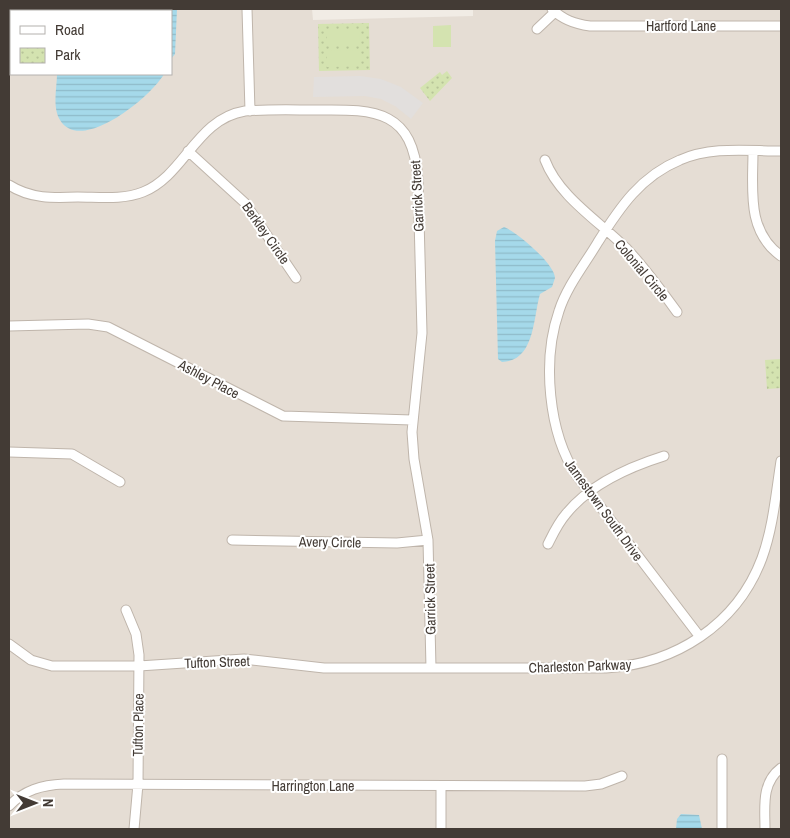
<svg xmlns="http://www.w3.org/2000/svg" width="790" height="838" viewBox="0 0 790 838" font-family="'Archivo Narrow',sans-serif">
	<style>
		.residential { fill: #e5ddd4; fill-rule: evenodd }
		.park { fill: url(#park-dots) }
		.garden { fill: #d4e3b0 }
		.parking { fill: #e2dfdd }
		.water { fill: url(#water-rules) }
		.lines { fill: none; stroke-linecap: round; stroke-linejoin: round }
		.minor-casing { stroke: #bfb5ab; stroke-width: 11 }
		.minor { stroke: #fff; stroke-width: 9 }
		.labels { text-anchor: middle; stroke-width: 4; stroke-linejoin: round; paint-order: stroke }
		.street-label { font-size: 14px; fill: #433b35; stroke: #fff }
	</style>
	<defs>
		<pattern id="park-dots" width="8" height="8" patternUnits="userSpaceOnUse" patternTransform="scale(1.25)"><rect width="8" height="8" fill="#d4e3b0"/><path d="M2 2h.1M6 6h.1" fill="none" stroke="#b7c498" stroke-width="1.8" stroke-linecap="round"/></pattern>
		<pattern id="water-rules" width="6" height="5" patternUnits="userSpaceOnUse" patternTransform="scale(1.25)"><rect width="6" height="5" fill="#a5d9ea"/><path d="M0 2.5h6" fill="none" stroke="#8fbbc9"/></pattern>
	</defs>
	<rect width="100%" height="100%" fill="#f1ece5"/>
	<path class="residential" d="M 9,9 L 312,9 L 313,20 L 473,16 L 473,9 L 781,9 L 781,829 L 9,829 ZM 11,11 L 171,11 L 171,74 L 11,74 Z"/>
	<path class="park" d="M 369,23 L 370,70 L 319,71 L 318,24 Z
		M 447,71 L 452,78 L 430,101 L 420,88 L 440,72 L 442,75 Z
		M 781,359 L 781,388 L 767,389 L 765,360 Z"/>
	<path class="garden" d="M 451,25 L 451,47 L 433,47 L 433,26 Z
		M 327,30 L 359,30 L 360,45 L 327,45 Z
		M 360,50 L 360,66 L 327,67 L 327,51 Z"/>
	<path class="parking" d="M 360,76 L 381,79 L 401,87 L 423,103 L 411,119 L 395,106 L 381,99 L 365,96 L 313,97 L 314,77 Z"/>
	<path class="water" d="M 51,9 L 177,9 L 175,54 L 171,59 L 171,11 L 51,11 Z
		M 57,74 L 164,74 C 152,96 81,155 60,120 C 52,107 57,88 57,74 Z
		M 504,227 C 517,232 555,264 555,278 L 552,287 L 540,294 C 533,318 535,361 502,362 L 498,359 L 495,241 L 497,231 Z
		M 681,814 L 699,815 L 702,829 L 676,829 L 677,819 Z"/>
	<g class="lines">
		<g class="minor-casing">
			<path id="minor" d="M 247,9 L 250,111
				M 552,9 C 563,20 575,24 590,26 L 781,26
				M 537,29 L 555,12
				M 188,151 L 245,203 L 296,278
				M 753,151 C 753,189 746,231 781,256
				M 545,160 C 559,197 599,221 627,249 C 645,268 661,290 677,312
				M 9,185 C 31,199 53,198 78,197 C 99,197 123,200 143,192 C 185,175 196,119 245,111 C 269,109 294,110 318,110 C 377,109 413,111 418,180 L 422,333 L 412,432 L 414,459 L 428,540 L 431,668
				M 9,326 L 88,324 L 108,327 L 283,416 L 412,420
				M 9,452 L 72,454 L 120,482
				M 232,540 L 397,543 L 428,540
				M 548,544 C 553,534 558,523 566,514 C 590,484 629,467 664,456
				M 126,610 L 136,634 L 139,655 L 138,784 L 134,829
				M 700,637 L 577,476 C 548,433 542,360 559,311 C 567,286 585,264 598,242 C 620,207 641,176 680,160 C 712,146 747,151 781,151
				M 9,644 L 31,660 L 52,666 L 139,666 L 244,659 L 324,668 L 606,668 C 675,664 737,625 762,558 C 773,528 776,493 781,461
				M 722,759 L 722,829
				M 9,806 C 24,790 42,785 64,784 L 585,786 L 601,784 L 622,776
				M 441,829 L 441,786
				M 765,829 C 765,807 761,783 781,768"/>
		</g>
		<use href="#minor" class="minor"/>
	</g>
	<g class="labels">
		<g class="street-label">
			<text x="681" y="31">Hartford Lane</text>
			<text transform="translate(417 196) rotate(-93)" y="5">Garrick Street</text>
			<text transform="translate(266 233) rotate(55)" y="5">Berkley Circle</text>
			<text transform="translate(642 270) rotate(50)" y="5">Colonial Circle</text>
			<text transform="translate(209 379) rotate(28)" y="5">Ashley Place</text>
			<text transform="translate(604 510) rotate(54)" y="5">Jamestown South Drive</text>
			<text transform="translate(330 542) rotate(1)" y="5">Avery Circle</text>
			<text transform="translate(430 599) rotate(-91)" y="5">Garrick Street</text>
			<text transform="translate(217 662) rotate(-2)" y="5">Tufton Street</text>
			<text transform="translate(580 666) rotate(-2)" y="5">Charleston Parkway</text>
			<text transform="translate(138 725) rotate(-89)" y="5">Tufton Place</text>
			<text x="313" y="791">Harrington Lane</text>
		</g>
	</g>
	<rect width="790" height="838" fill="none" stroke="#433b35" stroke-width="20"/>
	<rect x="10" y="10" width="162" height="65" fill="#ffffff" stroke="#b4b1ae"/>
	<rect x="20" y="26" width="25" height="8" fill="#ffffff" stroke="#b4b1ae"/>
	<text x="55" y="35" font-size="15" fill="#433b35">Road</text>
	<rect x="20" y="48" width="25" height="15" fill="url(#park-dots)" stroke="#b4b1ae"/>
	<text x="55" y="60" font-size="15" fill="#433b35">Park</text>
	<g transform="translate(35 803) rotate(90)" stroke="#ffffff" stroke-width="4" paint-order="stroke">
	<path d="M0-4L9 19L0 12L-9 19Z" fill="#433b35"/>
	<text y="-8" font-size="14" font-weight="bold" text-anchor="middle" fill="#433b35">N</text>
	</g>
</svg>
